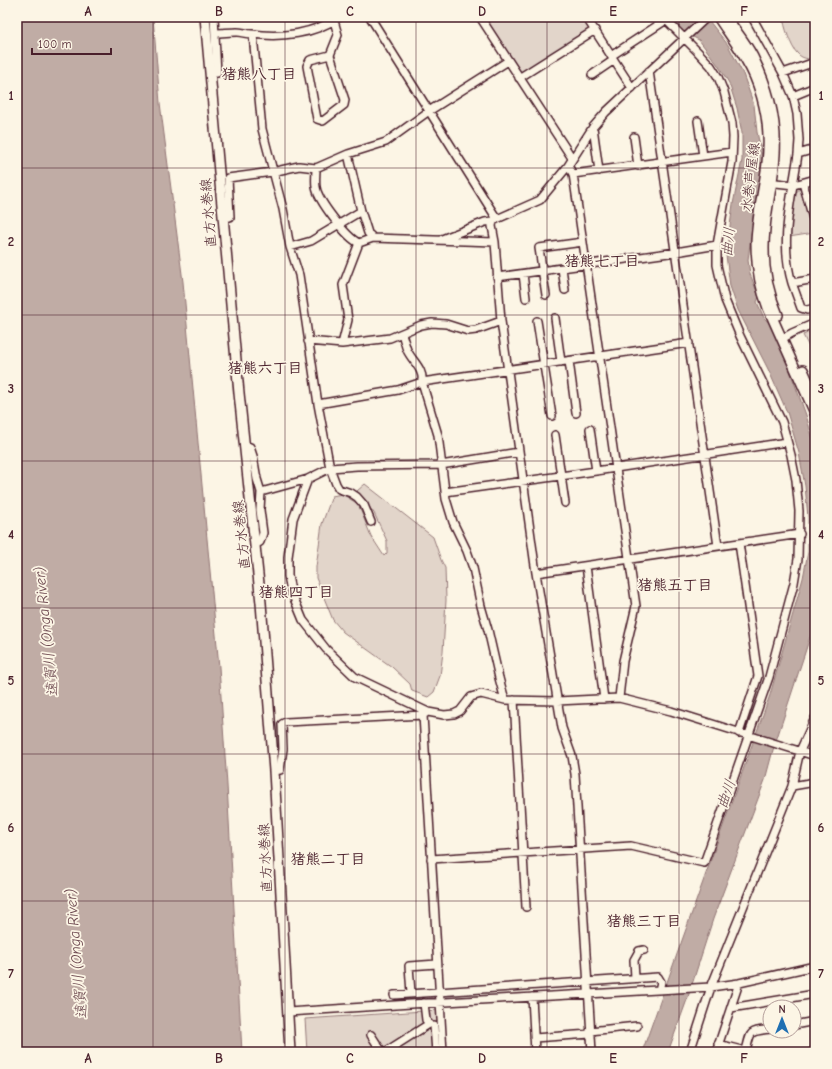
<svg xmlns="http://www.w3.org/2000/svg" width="832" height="1069" viewBox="0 0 832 1069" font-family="'Comic Neue','Klee One',sans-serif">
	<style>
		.green { fill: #e2d5ca; stroke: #967a7a }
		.water { fill: #c0aca5; stroke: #917474 }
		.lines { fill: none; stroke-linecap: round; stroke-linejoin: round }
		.minor-casing { stroke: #4a1f2b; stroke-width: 10 }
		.major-casing { stroke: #4a1f2b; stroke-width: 12 }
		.minor { stroke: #fcf5e5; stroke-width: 7 }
		.major { stroke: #fcf5e5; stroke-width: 9 }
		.grid { fill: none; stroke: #4a1f2b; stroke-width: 1; stroke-opacity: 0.55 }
		.labels { text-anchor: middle; stroke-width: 3.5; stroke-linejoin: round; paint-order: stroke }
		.street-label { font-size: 14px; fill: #4a1f2b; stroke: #fcf5e5 }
		.neighbourhood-label { font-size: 15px; font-weight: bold; fill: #4a1f2b; stroke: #fcf5e5 }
		.water-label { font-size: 15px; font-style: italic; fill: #6d4950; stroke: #fcf5e5 }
		.neatline { fill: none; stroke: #4a1f2b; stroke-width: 1.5 }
		.grid-label { font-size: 13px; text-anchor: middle; font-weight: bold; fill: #4a1f2b }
	</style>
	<rect width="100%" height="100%" fill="#fcf5e5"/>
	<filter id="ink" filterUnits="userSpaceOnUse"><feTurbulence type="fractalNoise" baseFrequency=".025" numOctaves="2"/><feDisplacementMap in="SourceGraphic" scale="8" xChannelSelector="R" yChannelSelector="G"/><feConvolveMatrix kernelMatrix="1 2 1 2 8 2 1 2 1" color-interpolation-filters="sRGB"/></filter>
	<g filter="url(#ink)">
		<path class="green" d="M 485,17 L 584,17 L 591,28 L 521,73 Z
			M 783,17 L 815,17 L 815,59 C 808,59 802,59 797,53 C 791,47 784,26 783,17 Z
			M 800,189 L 802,193 L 814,233 L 789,237 L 790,220 L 796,192 Z
			M 815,330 L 815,352 L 812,353 L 803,335 Z
			M 365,484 L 433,537 L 441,560 L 445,568 L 446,600 L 443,652 L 440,676 L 434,692 L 428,697 L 412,691 L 410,684 L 392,667 L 343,632 L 333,620 L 316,578 L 316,567 L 322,524 L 332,496 L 342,494 L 358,504 L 371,536 L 384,556 L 387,553 L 387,541 L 374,513 L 357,491 Z
			M 438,1010 L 441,1052 L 307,1052 L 305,1019 Z"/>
		<path class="water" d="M 17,17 L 153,17 L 160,103 L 183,282 L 219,667 L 227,785 L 242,1052 L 17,1052 Z
			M 668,17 L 706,17 L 728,45 L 743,74 L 754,105 L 757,132 L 764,165 L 754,209 L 748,260 L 750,274 L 759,297 L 757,302 L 764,318 L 774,327 L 806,415 L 815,446 L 815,622 L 773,750 L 765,780 L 713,919 L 688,997 L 668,1052 L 642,1052 L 770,695 L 803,578 L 808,552 L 808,517 L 805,486 L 799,453 L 787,412 L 768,369 L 738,310 L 730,286 L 726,255 L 733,204 L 742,160 L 742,133 L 737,108 L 729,83 L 718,65 L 699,40 L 683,32 Z"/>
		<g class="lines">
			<g class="minor-casing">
				<path id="minor" d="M 370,17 L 497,219
					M 480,17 L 572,158
					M 586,17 L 632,88
					M 752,17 L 783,73 L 793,96 L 797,114 L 799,140 L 798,154
					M 215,33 C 222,33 230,32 237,32 C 242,32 247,34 252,34 C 282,38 314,34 339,17
					M 253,35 L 262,129 L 283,209 L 290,247 L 299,275 L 318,404 L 330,468 L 336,484 L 339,489 L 351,493 L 357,497 L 364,505 L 371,522
					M 330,55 L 310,60 L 307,66 L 317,119 L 323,121 L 344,105 L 345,100 L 330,55 L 338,35 L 333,17
					M 611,56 L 666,20
					M 649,71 L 718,546
					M 783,73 L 815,62
					M 210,74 L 217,73 L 214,17
					M 592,75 L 614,60
					M 519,78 L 595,30
					M 793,96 L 815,87
					M 698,121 L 703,156
					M 593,127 L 599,171
					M 634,137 L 638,166
					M 815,149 L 798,154 C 792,198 779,240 792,283 L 815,279
					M 348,154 L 361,211 L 368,233 L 373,238
					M 568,166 L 573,174 L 636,606 L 623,661 L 619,698
					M 316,168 C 316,174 315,181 316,187 C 318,201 347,238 359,243 L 373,238 L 495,242
					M 573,174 L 732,152
					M 767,182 L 794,185 L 815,179
					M 803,183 L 815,226
					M 223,219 L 230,217 L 228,178 L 272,172 L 299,166 L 316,168 L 348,154 L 386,142 L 429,111 L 508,61
					M 442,239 L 485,222 L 493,221
					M 290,247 L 311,241 L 361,211
					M 562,268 L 565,290
					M 523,274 L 526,298
					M 497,277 L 676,252 L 717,245
					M 792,283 L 801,308 L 807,310 L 815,308
					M 546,295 L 539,248 L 583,242
					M 555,318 L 561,362
					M 537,321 L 552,416
					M 402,334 C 404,339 405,345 407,350 C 412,361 424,369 422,382 L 438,435 L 446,499 L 453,522 L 467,551 L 473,568 L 481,606 L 488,630 L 499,678 L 505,700
					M 782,339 L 792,333 L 815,323
					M 308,341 L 342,344 L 390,338 L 421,325 L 432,323 L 446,324 L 468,331 L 476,330 L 501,321
					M 342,344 L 348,320 L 343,285 L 359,243
					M 569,361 L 576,413
					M 318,404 L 398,390 L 422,382 L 689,343
					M 590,429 L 596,471
					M 555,435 L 565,503
					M 245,446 L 250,447 L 253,456 L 257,479 L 261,492 L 260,510 L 263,533 L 260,542 L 256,544
					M 308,479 L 293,519 L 288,557 L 288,576 L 291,591 L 303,620 L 326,649 L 355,677 L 428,712 L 444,715 L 454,714 L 460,711 L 471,697 L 481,694 L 505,700 L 557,701 L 619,698 L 671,711 L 815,756
					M 261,492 L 308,479 L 330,468 L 357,466 L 441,465 L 519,452
					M 445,492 L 596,471 L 787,442
					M 586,566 L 604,699
					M 536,573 L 800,534
					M 514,700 L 526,907
					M 423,715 L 443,1052
					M 739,733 L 758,676 L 739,543
					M 274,771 L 280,770 L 283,749 L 282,724 L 286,722 L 423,715 L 426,713
					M 792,786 L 815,782
					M 431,859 L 631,846 L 704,863 L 769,677 L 794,583 L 798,559 L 799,511 L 796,480 L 791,455 L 782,422 L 740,336 L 725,300 L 717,265 L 717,245 L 732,162 L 733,137 L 732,123 L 724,92 L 718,77 L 711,66 L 697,51 L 663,17
					M 635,978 L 634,960 L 639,951 L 644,950
					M 411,993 L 409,966 L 437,964
					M 394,995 L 658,977 L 661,982 L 659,990
					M 532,997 L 535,1052
					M 731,1008 L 815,994
					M 288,1012 L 411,1004 L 711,987 L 739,983 L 815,966
					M 794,1025 L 815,1021
					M 434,1026 L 436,1052
					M 590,1031 L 637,1026
					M 371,1035 L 382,1052
					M 534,1038 L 590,1034
					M 718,1044 L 749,1052
					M 746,1051 C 751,1030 749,1032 770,1029
					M 385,1052 L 429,1024 L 426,1020 L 424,1003
					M 592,1052 L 575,774 L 572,756 L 562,728 L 536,573 L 501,321 L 495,242 L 492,226 L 493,221 L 497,219 L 540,200 L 568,166 L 593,127 L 606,112 L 707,17
					M 690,1052 L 711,987 L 792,786 L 800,751 L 815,718
					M 716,1052 L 739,983
					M 812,1052 L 815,1051"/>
			</g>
			<g class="major-casing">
				<path id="major" d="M 205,17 L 239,393 L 261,603 L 274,771 L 290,1052
					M 718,17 C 727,31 738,45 746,60 C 759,81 767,110 768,135 C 770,171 757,207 756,243 C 756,266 760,287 768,308 L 815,413
					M 726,17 C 735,30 746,43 753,57 C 768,87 777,120 775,154 C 774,179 767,203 765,229 C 762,258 766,288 778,315
					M 803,370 L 815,397"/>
			</g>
			<use href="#minor" class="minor"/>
			<use href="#major" class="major"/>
		</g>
	</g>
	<path class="grid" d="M 153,17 L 153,1052M 285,17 L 285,1052M 416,17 L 416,1052M 547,17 L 547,1052M 679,17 L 679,1052M 17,168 L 815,168M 17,315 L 815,315M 17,461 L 815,461M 17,608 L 815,608M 17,754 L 815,754M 17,901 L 815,901"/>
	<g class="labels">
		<g class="street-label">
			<text transform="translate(750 177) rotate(-83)" y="5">水巻芦屋線</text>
			<text transform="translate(208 213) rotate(-95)" y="5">直方水巻線</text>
			<text transform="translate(241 535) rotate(-96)" y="5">直方水巻線</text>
			<text transform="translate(265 858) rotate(-93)" y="5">直方水巻線</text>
		</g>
		<g class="neighbourhood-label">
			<text x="259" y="79">猪熊八丁目</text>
			<text x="602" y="266">猪熊七丁目</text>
			<text x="265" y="373">猪熊六丁目</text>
			<text x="675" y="590">猪熊五丁目</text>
			<text x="296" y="597">猪熊四丁目</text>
			<text x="328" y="864">猪熊二丁目</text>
			<text x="644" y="926">猪熊三丁目</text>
		</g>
		<g class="water-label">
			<text transform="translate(728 242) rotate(-84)" y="5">曲川</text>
			<text transform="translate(46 632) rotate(-96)" y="5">遠賀川 (Onga River)</text>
			<text transform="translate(726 794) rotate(-71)" y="5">曲川</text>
			<text transform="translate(76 954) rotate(-95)" y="5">遠賀川 (Onga River)</text>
		</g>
	</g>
	<rect width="832" height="1069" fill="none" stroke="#fcf5e5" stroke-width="44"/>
	<g transform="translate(782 1019)"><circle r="19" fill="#fcf5e5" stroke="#b59f9b"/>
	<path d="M0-3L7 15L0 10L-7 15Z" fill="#1f6fb2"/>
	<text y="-6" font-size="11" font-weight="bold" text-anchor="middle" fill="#4a1f2b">N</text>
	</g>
	<path d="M32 48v6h79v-6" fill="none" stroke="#4a1f2b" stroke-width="2"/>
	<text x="38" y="48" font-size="12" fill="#4a1f2b" stroke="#fcf5e5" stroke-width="3" paint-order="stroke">100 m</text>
	<rect x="22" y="22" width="788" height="1025" class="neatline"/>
	<g class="grid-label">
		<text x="88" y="16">A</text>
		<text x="219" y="16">B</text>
		<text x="350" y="16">C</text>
		<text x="482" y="16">D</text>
		<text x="613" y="16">E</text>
		<text x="744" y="16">F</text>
		<text x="11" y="100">1</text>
		<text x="821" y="100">1</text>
		<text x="11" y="246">2</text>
		<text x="821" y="246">2</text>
		<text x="11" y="393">3</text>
		<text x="821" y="393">3</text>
		<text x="11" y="539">4</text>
		<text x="821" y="539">4</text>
		<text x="11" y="685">5</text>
		<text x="821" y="685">5</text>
		<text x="11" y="832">6</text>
		<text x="821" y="832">6</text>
		<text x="11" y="978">7</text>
		<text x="821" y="978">7</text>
		<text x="88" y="1063">A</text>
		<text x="219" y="1063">B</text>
		<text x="350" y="1063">C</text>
		<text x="482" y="1063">D</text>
		<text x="613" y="1063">E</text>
		<text x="744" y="1063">F</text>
	</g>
</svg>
